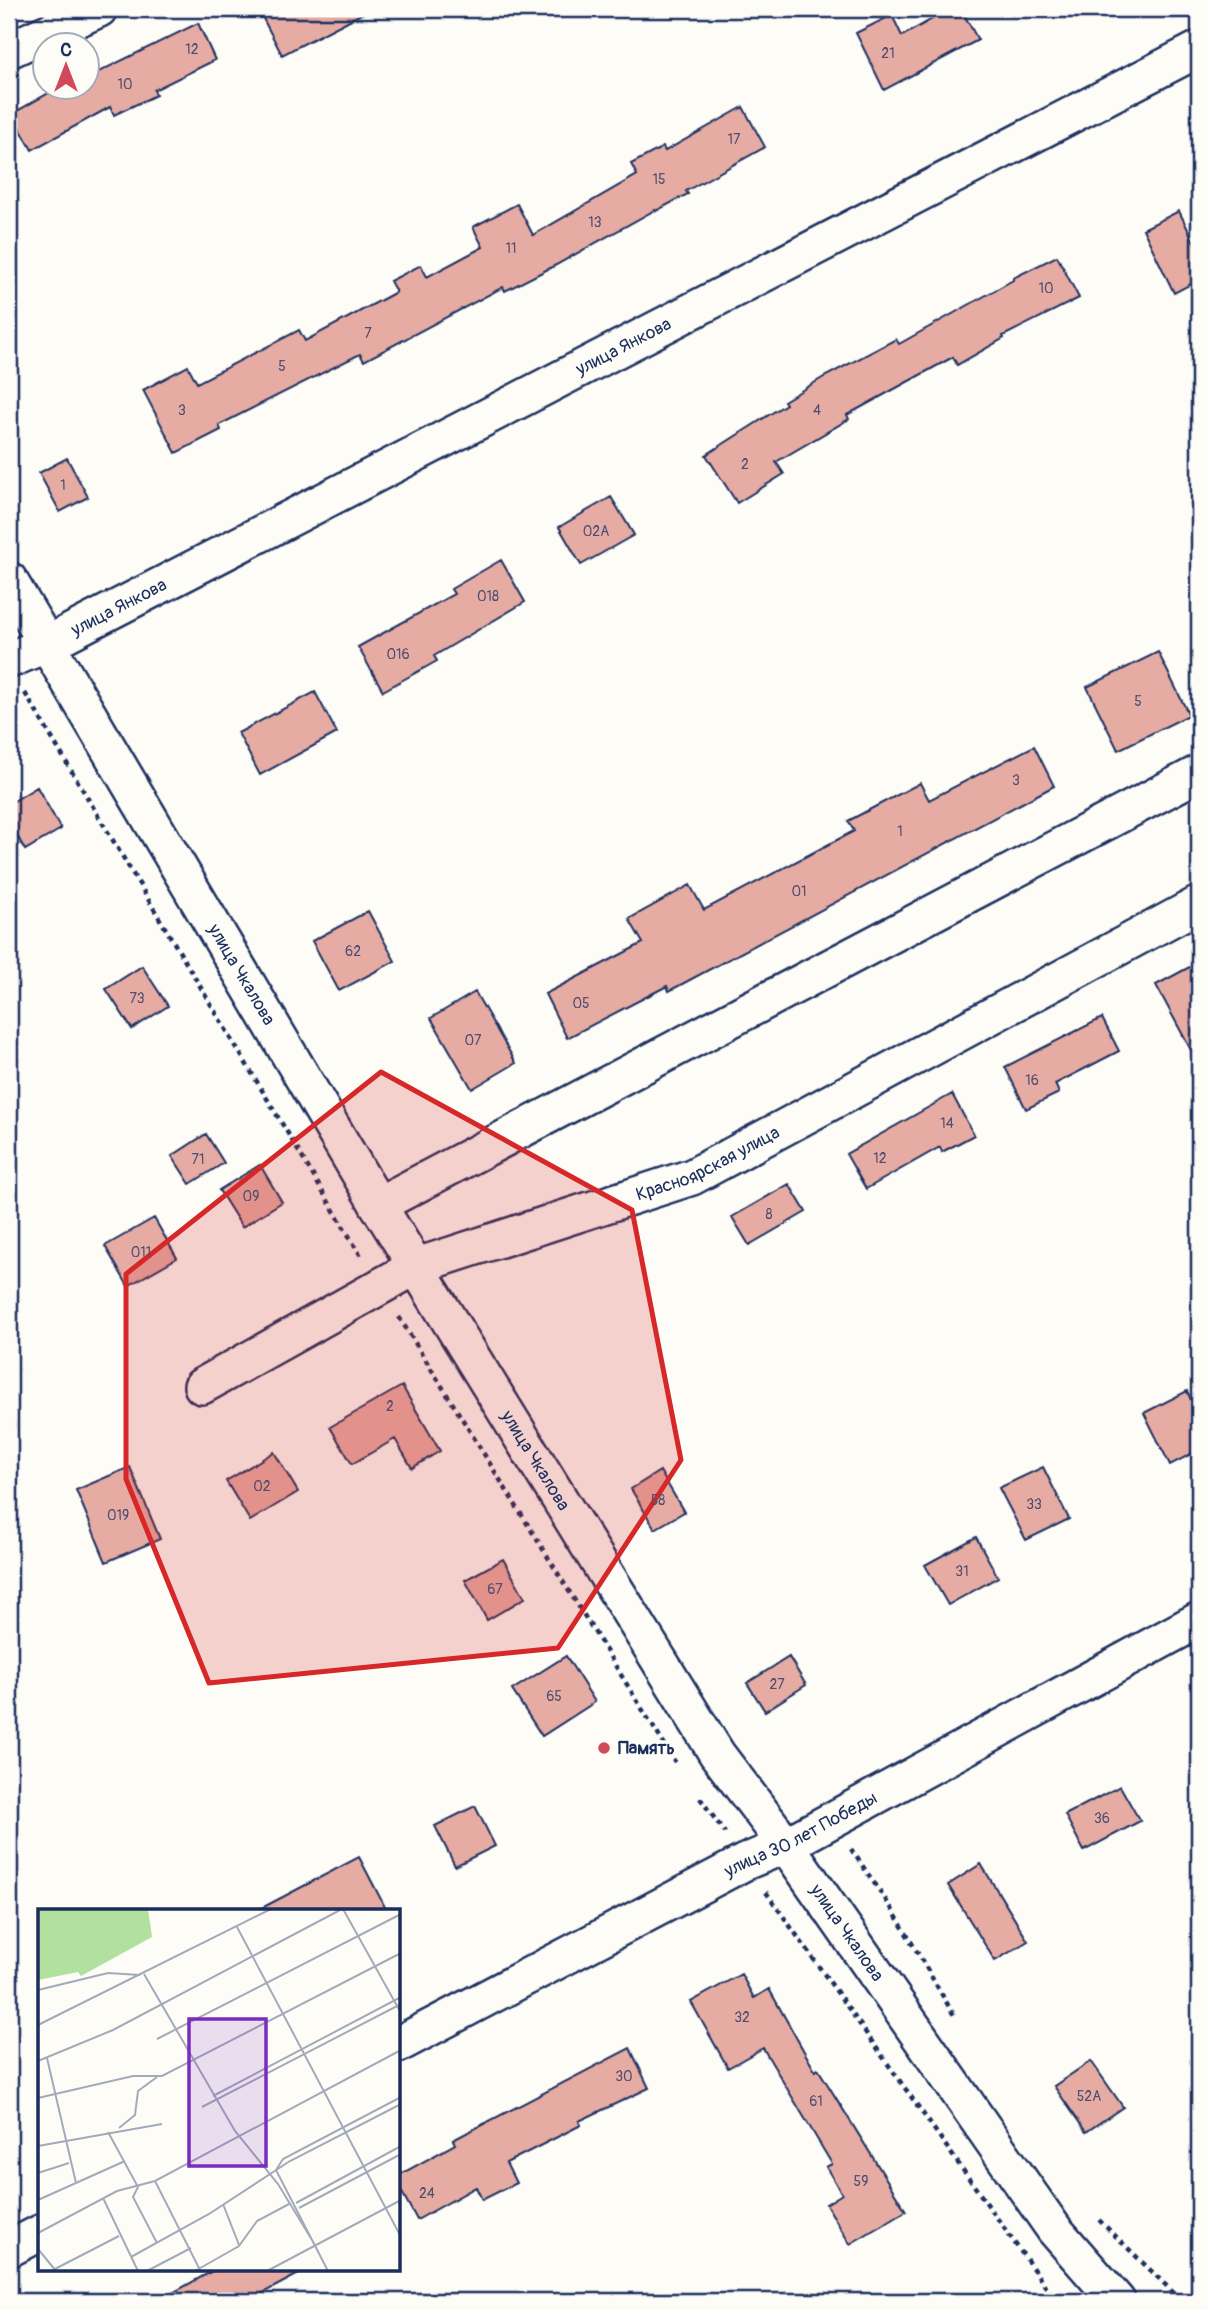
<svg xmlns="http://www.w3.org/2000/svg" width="1208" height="2310" viewBox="0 0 1208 2310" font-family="Pangolin,sans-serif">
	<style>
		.building { fill: #e6aca4; stroke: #1b2f5e; stroke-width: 2 }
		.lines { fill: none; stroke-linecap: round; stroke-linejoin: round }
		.minor-casing { stroke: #1b2f5e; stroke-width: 40 }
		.path { stroke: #1b2f5e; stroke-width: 4.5; stroke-dasharray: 5 5; stroke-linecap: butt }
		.minor { stroke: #fdfcf7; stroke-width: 35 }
		.marked { fill: #d62828; fill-opacity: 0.2; stroke: #d62828; stroke-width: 5; stroke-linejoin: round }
		.poi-dot { fill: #d1495b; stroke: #fdfcf7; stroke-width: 2.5 }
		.labels { text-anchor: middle; stroke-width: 7; stroke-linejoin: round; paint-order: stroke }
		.number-label { font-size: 14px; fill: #4e4e70 }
		.street-label { font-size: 18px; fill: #1b2f5e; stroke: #fdfcf7 }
		.poi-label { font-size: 18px; font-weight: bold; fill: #1b2f5e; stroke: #fdfcf7; text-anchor: start }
		.inset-road { fill: none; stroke: #a3aaba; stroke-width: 2 }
		.view { fill: #7b2cbf; fill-opacity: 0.15; stroke: #7b2cbf; stroke-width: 3.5 }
		.inset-edge { fill: none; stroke: #1b2f5e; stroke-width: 3.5 }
	</style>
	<rect width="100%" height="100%" fill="#fdfcf7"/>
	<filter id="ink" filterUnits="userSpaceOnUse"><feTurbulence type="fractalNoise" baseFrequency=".0143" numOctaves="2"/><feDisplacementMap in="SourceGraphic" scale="14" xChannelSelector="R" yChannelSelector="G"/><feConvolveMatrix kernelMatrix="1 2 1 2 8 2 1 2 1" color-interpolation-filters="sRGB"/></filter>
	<g filter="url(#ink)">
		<path class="building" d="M 258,9 L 371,9 L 282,55 Z
			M 950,9 L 961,9 L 978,40 L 884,90 L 856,33 L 892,15 L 902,36 Z
			M 198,23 L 215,60 L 154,90 L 156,95 L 114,115 L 110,107 L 32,150 L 12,114 L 56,89 L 57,91 L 65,88 L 88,88 L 88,77 Z
			M 743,107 L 765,147 L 686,191 L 688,194 L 656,211 L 655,210 L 556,265 L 505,291 L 503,287 L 364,361 L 360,354 L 219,425 L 221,430 L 176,453 L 143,390 L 188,366 L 197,383 L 299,330 L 305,341 L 396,292 L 390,281 L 421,265 L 427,277 L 483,247 L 473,227 L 517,204 L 533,235 L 637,175 L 631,164 L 663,147 L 665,151 Z
			M 1179,211 L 1199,252 L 1199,280 L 1174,293 L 1143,229 Z
			M 1057,256 L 1079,298 L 1003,336 L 1004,338 L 957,365 L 953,357 L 847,415 L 849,419 L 776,462 L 784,474 L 737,503 L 706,455 L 786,404 L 784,401 L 824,377 L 896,339 L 899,344 L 1013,280 L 1013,278 Z
			M 67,458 L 88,497 L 60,512 L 39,473 Z
			M 611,497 L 634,535 L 581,565 L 559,527 Z
			M 501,560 L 525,602 L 434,656 L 437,661 L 383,691 L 358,647 L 454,594 L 451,589 Z
			M 1158,652 L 1189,715 L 1118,750 L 1087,687 Z
			M 315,692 L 337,733 L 260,775 L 238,733 Z
			M 1034,746 L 1054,786 L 669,991 L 667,986 L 567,1038 L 545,994 L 643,943 L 629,919 L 690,885 L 704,910 L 854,831 L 848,821 L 920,783 L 929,800 Z
			M 37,787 L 61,829 L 25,850 L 9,821 L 9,804 Z
			M 368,911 L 395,961 L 339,991 L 312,941 Z
			M 1199,962 L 1199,1065 L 1156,985 Z
			M 142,966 L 168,1006 L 132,1029 L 106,989 Z
			M 475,992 L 516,1063 L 472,1089 L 431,1018 Z
			M 1102,1018 L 1119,1051 L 1055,1084 L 1059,1093 L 1026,1109 L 1005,1067 Z
			M 952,1094 L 974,1135 L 942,1152 L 940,1147 L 866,1189 L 846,1154 Z
			M 206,1134 L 224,1163 L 190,1184 L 172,1156 Z
			M 260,1165 L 282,1202 L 242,1227 L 219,1190 Z
			M 789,1184 L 806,1212 L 749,1245 L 732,1217 Z
			M 154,1218 L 177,1258 L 128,1286 L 105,1246 Z
			M 402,1386 L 440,1451 L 412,1468 L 395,1439 L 352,1464 L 330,1427 Z
			M 1187,1391 L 1199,1416 L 1199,1450 L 1170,1465 L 1144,1413 Z
			M 274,1452 L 298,1492 L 250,1521 L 226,1481 Z
			M 130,1467 L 160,1539 L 106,1562 L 76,1490 Z
			M 1043,1467 L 1069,1519 L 1026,1540 L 999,1488 Z
			M 660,1471 L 684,1512 L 655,1529 L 631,1489 Z
			M 976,1537 L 998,1577 L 948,1605 L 925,1565 Z
			M 503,1559 L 525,1598 L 487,1620 L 465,1580 Z
			M 566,1656 L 595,1702 L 542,1736 L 512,1690 Z
			M 789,1657 L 806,1685 L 765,1711 L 747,1683 Z
			M 1120,1786 L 1140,1821 L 1084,1851 L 1065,1815 Z
			M 475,1806 L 495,1846 L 455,1866 L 435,1826 Z
			M 359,1857 L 387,1911 L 256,1911 Z
			M 981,1864 L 1028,1941 L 995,1961 L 948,1885 Z
			M 741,1974 L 754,1998 L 769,1989 L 815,2071 L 818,2069 L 906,2211 L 850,2244 L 826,2204 L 842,2194 L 826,2167 L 832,2164 L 763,2048 L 728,2068 L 691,2002 Z
			M 630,2048 L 649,2088 L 579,2121 L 581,2125 L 506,2163 L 516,2183 L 482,2200 L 476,2187 L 417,2220 L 399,2187 L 399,2175 L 455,2144 L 453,2140 Z
			M 1091,2061 L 1123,2107 L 1086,2132 L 1054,2086 Z
			M 214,2270 L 306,2270 L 248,2301 L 158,2301 Z"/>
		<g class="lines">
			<g class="minor-casing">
				<g id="minor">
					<path d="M 9,50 L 99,9"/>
					<path id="s1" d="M 9,580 L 378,1205 L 717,1754 L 786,1845 L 1054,2229 L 1117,2301"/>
					<path id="s2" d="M 9,660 L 45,645 L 1199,49"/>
					<path d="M 378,1205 L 1199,773"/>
					<path id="s3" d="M 202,1386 L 417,1266 L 692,1177 L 1199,904"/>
					<path id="s4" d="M 399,2044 L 745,1862 L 786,1845 L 1199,1620"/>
					<path d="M 9,2249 L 40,2233"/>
				</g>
			</g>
			<path class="path" d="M 25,693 L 361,1256
				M 399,1317 L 675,1762
				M 700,1798 L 725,1833
				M 851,1849 L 892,1909 L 955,2017
				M 766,1892 L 1048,2290 L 1059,2301
				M 1099,2220 L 1182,2301"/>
			<use href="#minor" class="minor"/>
		</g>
	</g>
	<path class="marked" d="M 381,1072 L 632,1210 L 681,1460 L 558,1648 L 209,1683 L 126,1479 L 126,1274 Z"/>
	<circle class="poi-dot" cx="604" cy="1748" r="7"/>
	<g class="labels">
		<g class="number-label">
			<text x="192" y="54">12</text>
			<text x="888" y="58">21</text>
			<text x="125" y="89">10</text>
			<text x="734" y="144">17</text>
			<text x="659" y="184">15</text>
			<text x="595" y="227">13</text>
			<text x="511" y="253">11</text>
			<text x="1046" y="293">10</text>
			<text x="368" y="338">7</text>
			<text x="282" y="371">5</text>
			<text x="182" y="415">3</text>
			<text x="817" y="415">4</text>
			<text x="745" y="469">2</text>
			<text x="63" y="490">1</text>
			<text x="596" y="536">02А</text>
			<text x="488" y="601">018</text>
			<text x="398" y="659">016</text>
			<text x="1138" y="706">5</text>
			<text x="1016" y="785">3</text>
			<text x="900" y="836">1</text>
			<text x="799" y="896">01</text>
			<text x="353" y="956">62</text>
			<text x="137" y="1003">73</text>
			<text x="581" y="1008">05</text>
			<text x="473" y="1045">07</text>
			<text x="1032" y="1085">16</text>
			<text x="947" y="1128">14</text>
			<text x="880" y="1163">12</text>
			<text x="198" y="1164">71</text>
			<text x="251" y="1201">09</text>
			<text x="769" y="1219">8</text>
			<text x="141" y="1257">011</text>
			<text x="390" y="1411">2</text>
			<text x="262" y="1491">02</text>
			<text x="658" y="1505">58</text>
			<text x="1034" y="1509">33</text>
			<text x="118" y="1520">019</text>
			<text x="962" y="1576">31</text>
			<text x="495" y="1594">67</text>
			<text x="777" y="1689">27</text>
			<text x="554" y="1701">65</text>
			<text x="1102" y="1823">36</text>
			<text x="742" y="2022">32</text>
			<text x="624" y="2081">30</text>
			<text x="1089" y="2101">52А</text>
			<text x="816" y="2106">61</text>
			<text x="861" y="2186">59</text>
			<text x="427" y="2198">24</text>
		</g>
		<g class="street-label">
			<text dy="6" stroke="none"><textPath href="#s2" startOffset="690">улица Янкова</textPath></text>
			<text dy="6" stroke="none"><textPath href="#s2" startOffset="122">улица Янкова</textPath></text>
			<text dy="6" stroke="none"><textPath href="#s1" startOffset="458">улица Чкалова</textPath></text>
			<text dy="6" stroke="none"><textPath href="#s3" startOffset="555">Красноярская улица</textPath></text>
			<text dy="6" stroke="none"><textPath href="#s1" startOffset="1026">улица Чкалова</textPath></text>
			<text dy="6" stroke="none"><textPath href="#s4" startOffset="453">улица 30 лет Победы</textPath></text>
			<text dy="6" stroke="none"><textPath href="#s1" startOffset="1592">улица Чкалова</textPath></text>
		</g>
		<g class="poi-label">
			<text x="618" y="1754">Память</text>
		</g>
	</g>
	<g transform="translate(38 1909)">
		<rect width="362" height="362" fill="#fdfcf7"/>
		<path d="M 0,0 L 110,0 L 114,28 L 43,67 L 40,63 L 0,71 Z" fill="#b2e09f"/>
		<path class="inset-road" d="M 305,0 L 363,104M 199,18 L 363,328M 106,65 L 197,222 L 240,275 L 277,336M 0,81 L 70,64 L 102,66M 0,116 L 233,0M 119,130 L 363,5M 9,149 L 38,274M 0,152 L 75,121 L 304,0M 175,187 L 363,88M 0,189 L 95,167 L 124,167 L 363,44M 164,198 L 363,95M 81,219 L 97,206 L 100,182 L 119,168M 70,223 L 100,278 L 95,288 L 119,334M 0,237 L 124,215M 238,261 L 245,250 L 363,188M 238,261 L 290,362M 0,264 L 31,254M 117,272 L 162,361M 65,289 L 100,362M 0,291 L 87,252M 258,294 L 363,237M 185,295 L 201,336M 261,299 L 363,245M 0,324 L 79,282 L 117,272 L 363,141M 0,340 L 18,362M 93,348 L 171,305 L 252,252 L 363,195M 13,362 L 81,327M 109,362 L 153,339M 157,362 L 201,337 L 219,312 L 251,295M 229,362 L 363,291"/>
		<path class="view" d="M 151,110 L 228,110 L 228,257 L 151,257 Z"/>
		<rect width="362" height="362" class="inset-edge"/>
	</g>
	<rect width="1208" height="2310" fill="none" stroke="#fdfcf7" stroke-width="35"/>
	<rect x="18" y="18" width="1173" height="2275" fill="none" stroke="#1b2f5e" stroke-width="2.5" filter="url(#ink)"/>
	<g transform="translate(66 66)"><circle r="33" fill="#fdfcf7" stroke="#a3aaba" stroke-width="2"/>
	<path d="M0-5L12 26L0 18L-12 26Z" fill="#d1495b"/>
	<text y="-10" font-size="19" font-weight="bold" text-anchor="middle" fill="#1b2f5e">С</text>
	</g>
</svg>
